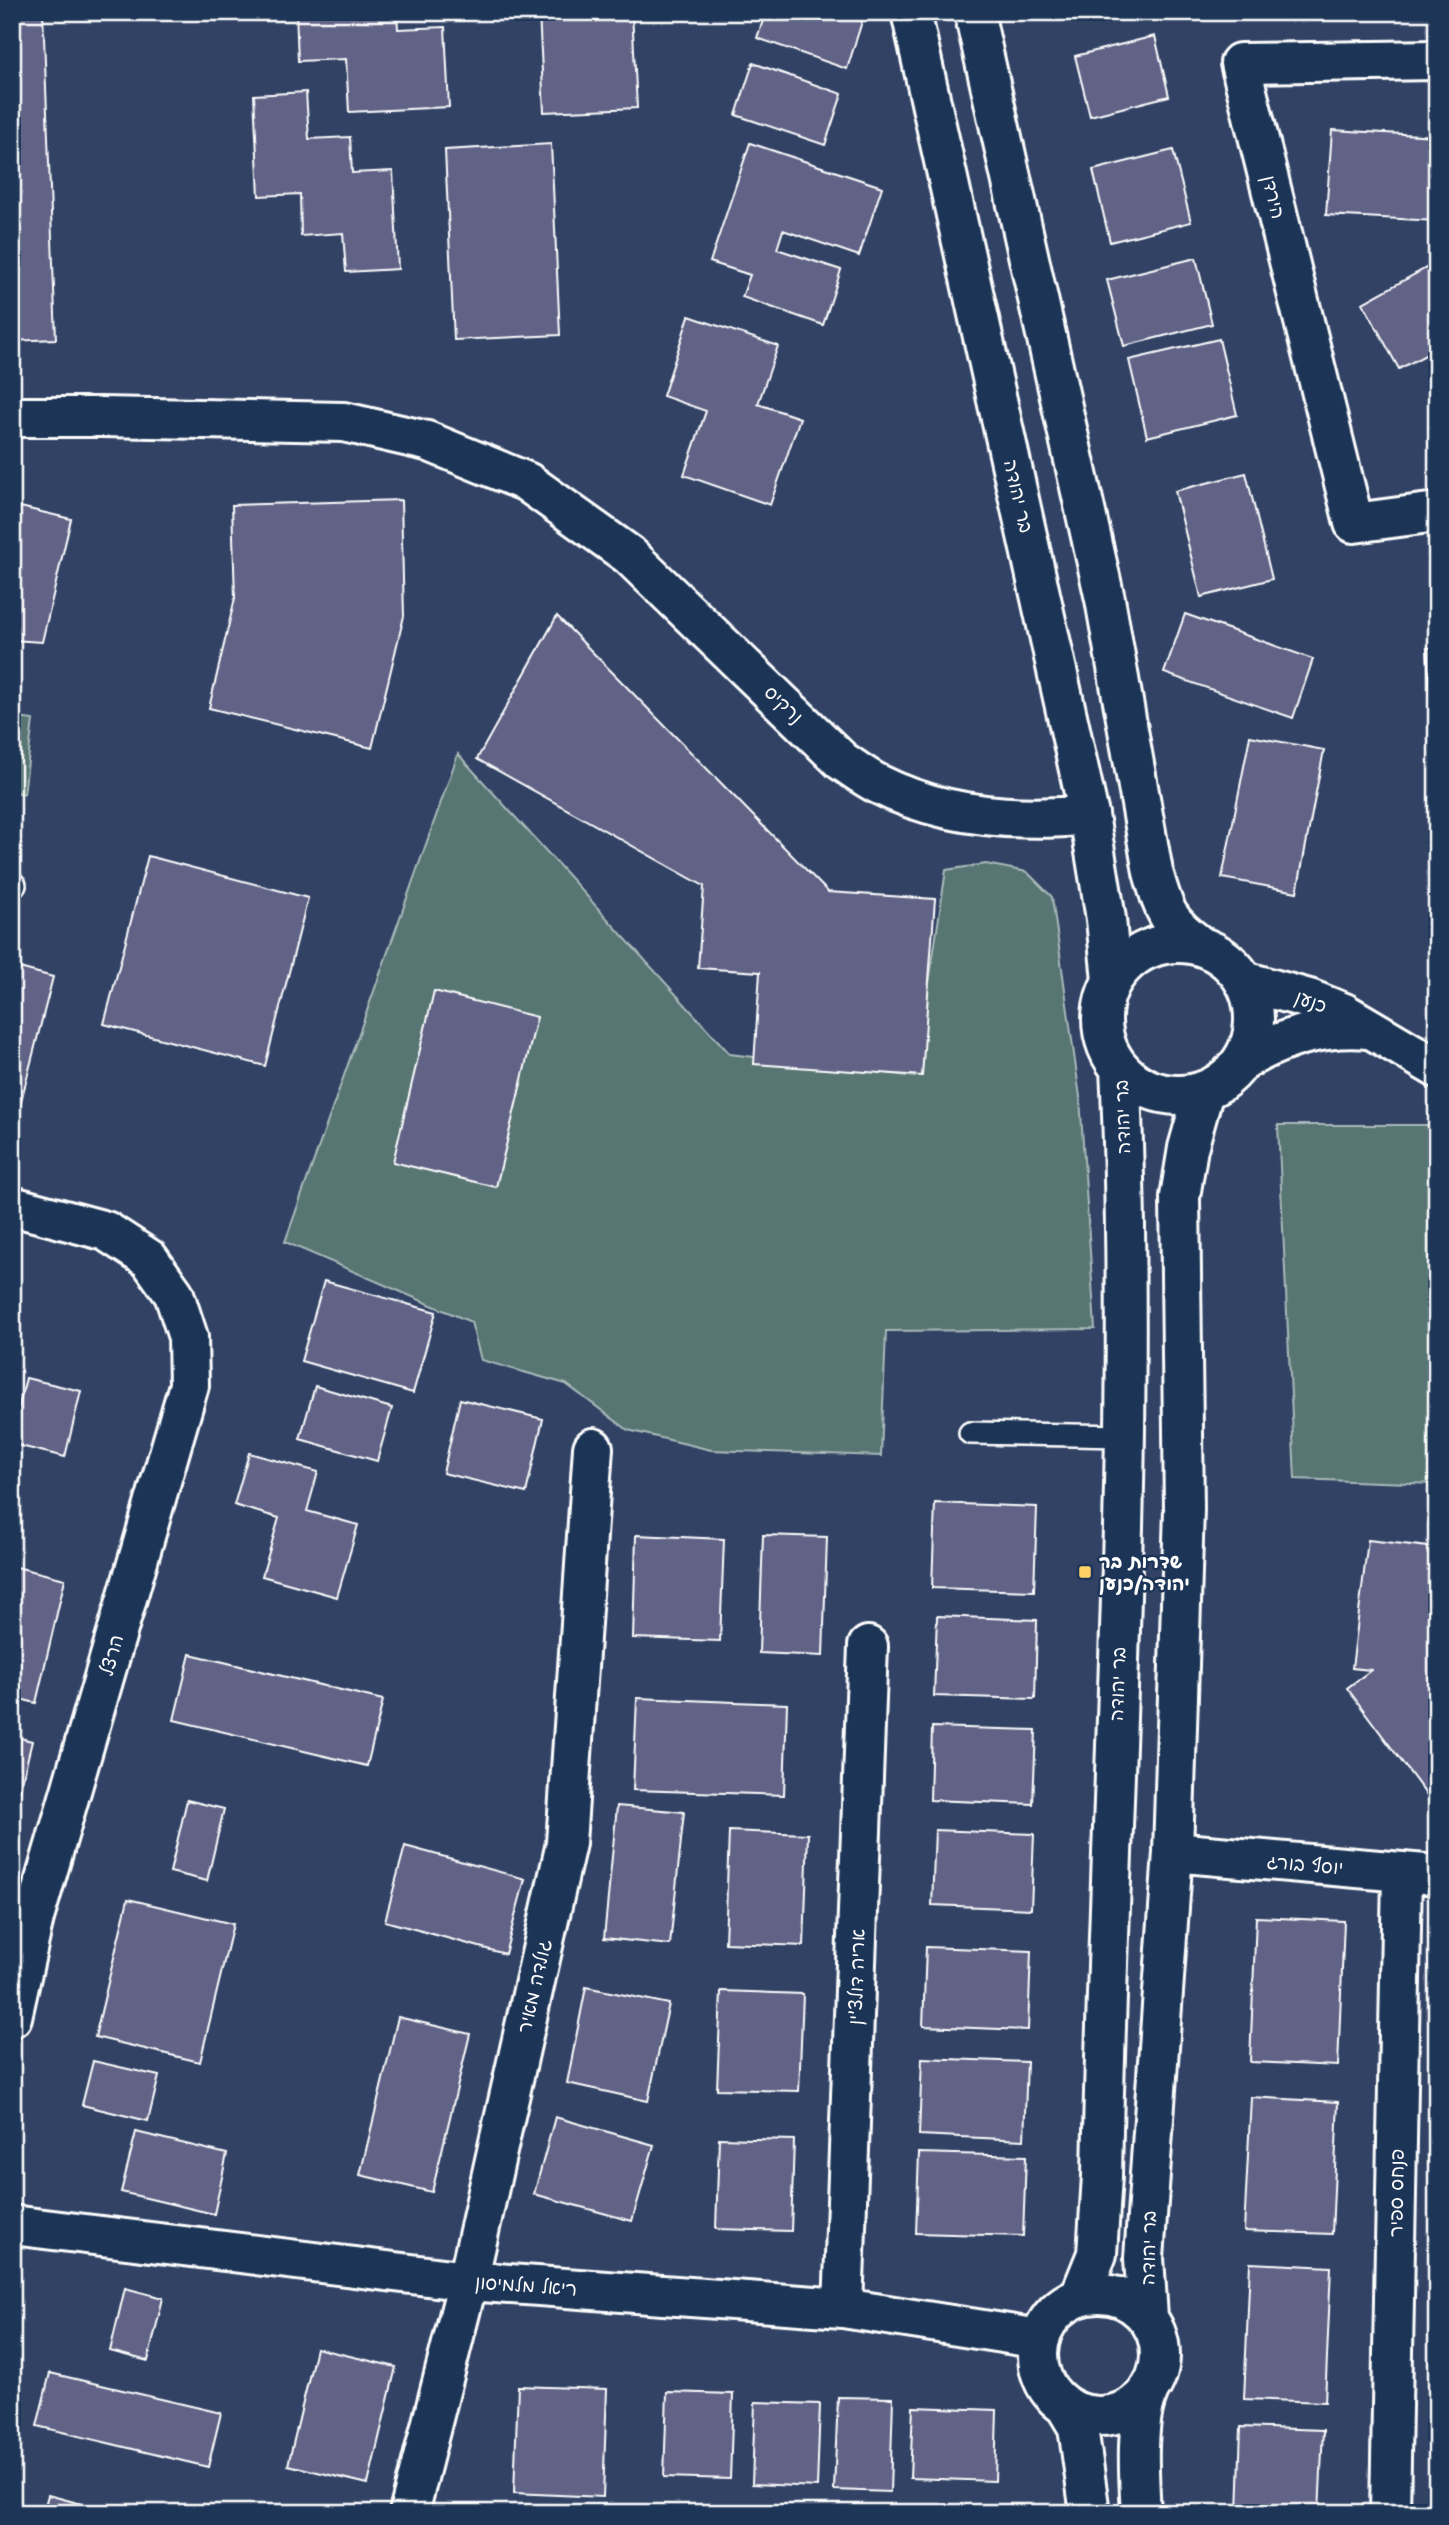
<svg xmlns="http://www.w3.org/2000/svg" width="1449" height="2525" viewBox="0 0 1449 2525" font-family="'Shantell Sans','Playpen Sans Hebrew',sans-serif">
	<style>
		.green { fill: #577573; stroke: #abbab9; stroke-width: 2 }
		.building { fill: #616286; stroke: #fff; stroke-width: 2 }
		.lines { fill: none; stroke-linecap: round; stroke-linejoin: round }
		.service-casing { stroke: #fff; stroke-width: 26 }
		.minor-casing { stroke: #fff; stroke-width: 44 }
		.tertiary-casing { stroke: #fff; stroke-width: 44 }
		.service { stroke: #1d3557; stroke-width: 21 }
		.minor { stroke: #1d3557; stroke-width: 38 }
		.tertiary { stroke: #1d3557; stroke-width: 38 }
		.poi-dot { fill: #ffd166; stroke: #1d3557; stroke-width: 2.5 }
		.labels { text-anchor: middle; stroke-width: 5; stroke-linejoin: round; paint-order: stroke }
		.street-label { font-size: 19px; fill: #fff; stroke: #1d3557 }
		.poi-label { font-size: 19px; font-weight: bold; fill: #fff; stroke: #1d3557; text-anchor: start }
	</style>
	<rect width="100%" height="100%" fill="#314265"/>
	<filter id="ink" filterUnits="userSpaceOnUse"><feTurbulence type="fractalNoise" baseFrequency=".0143" numOctaves="2"/><feDisplacementMap in="SourceGraphic" scale="14" xChannelSelector="R" yChannelSelector="G"/><feConvolveMatrix kernelMatrix="1 2 1 2 8 2 1 2 1" color-interpolation-filters="sRGB"/></filter>
	<g filter="url(#ink)">
		<path class="green" d="M 12,717 L 33,720 L 24,794 L 12,791 Z
			M 458,754 L 730,1054 L 915,1077 L 946,870 L 986,864 L 1027,872 L 1052,897 L 1080,1097 L 1095,1329 L 886,1331 L 881,1456 L 711,1450 L 628,1430 L 566,1384 L 481,1360 L 471,1322 L 285,1242 Z
			M 1278,1125 L 1437,1125 L 1437,1484 L 1295,1479 Z"/>
		<path class="building" d="M 12,12 L 43,12 L 56,339 L 12,341 Z
			M 296,12 L 397,12 L 398,29 L 445,27 L 449,107 L 349,112 L 346,59 L 298,61 Z
			M 539,12 L 632,12 L 637,108 L 544,112 Z
			M 766,12 L 865,12 L 847,69 L 757,38 Z
			M 1155,36 L 1169,96 L 1090,116 L 1075,56 Z
			M 753,63 L 842,94 L 825,145 L 736,115 Z
			M 306,92 L 309,139 L 350,137 L 352,173 L 393,171 L 398,269 L 346,272 L 343,233 L 301,236 L 300,194 L 259,196 L 254,95 Z
			M 1332,130 L 1437,136 L 1437,221 L 1326,215 Z
			M 750,143 L 882,187 L 859,256 L 783,230 L 777,249 L 841,270 L 823,325 L 742,297 L 750,275 L 710,262 Z
			M 551,144 L 560,335 L 454,340 L 445,150 Z
			M 1173,150 L 1191,222 L 1110,242 L 1093,170 Z
			M 1196,258 L 1212,324 L 1124,346 L 1107,280 Z
			M 1437,262 L 1437,349 L 1399,369 L 1363,303 Z
			M 689,316 L 778,346 L 758,404 L 800,418 L 770,505 L 684,475 L 706,411 L 663,396 Z
			M 1219,339 L 1237,415 L 1147,437 L 1129,360 Z
			M 1246,473 L 1272,579 L 1201,597 L 1175,491 Z
			M 401,500 L 404,616 L 372,748 L 209,708 L 235,598 L 232,505 Z
			M 12,505 L 71,519 L 42,642 L 12,640 Z
			M 1185,614 L 1313,659 L 1293,718 L 1164,673 Z
			M 557,616 L 828,892 L 935,899 L 922,1076 L 754,1064 L 760,972 L 698,968 L 704,886 L 477,759 Z
			M 1437,647 L 1437,753 L 1434,754 L 1427,648 Z
			M 1250,736 L 1324,750 L 1297,892 L 1222,878 Z
			M 148,856 L 308,898 L 265,1066 L 104,1024 Z
			M 12,966 L 53,977 L 12,1136 Z
			M 434,991 L 537,1017 L 496,1187 L 393,1162 Z
			M 324,1281 L 436,1312 L 413,1393 L 301,1361 Z
			M 26,1378 L 81,1391 L 65,1457 L 12,1444 L 12,1434 Z
			M 315,1386 L 392,1408 L 377,1461 L 300,1439 Z
			M 460,1399 L 543,1419 L 526,1493 L 443,1473 Z
			M 249,1453 L 318,1472 L 307,1511 L 358,1525 L 337,1597 L 262,1576 L 279,1518 L 234,1505 Z
			M 935,1503 L 1037,1507 L 1034,1591 L 932,1588 Z
			M 636,1535 L 724,1539 L 720,1641 L 633,1638 Z
			M 763,1535 L 827,1537 L 823,1656 L 759,1653 Z
			M 1368,1540 L 1437,1548 L 1437,1796 L 1431,1801 L 1347,1688 L 1371,1670 L 1352,1668 Z
			M 12,1566 L 65,1579 L 36,1703 L 12,1697 Z
			M 937,1616 L 1037,1620 L 1035,1699 L 934,1696 Z
			M 190,1654 L 383,1700 L 367,1766 L 174,1720 Z
			M 637,1698 L 787,1704 L 784,1795 L 633,1790 Z
			M 932,1727 L 1036,1730 L 1033,1804 L 930,1800 Z
			M 12,1736 L 32,1741 L 12,1822 Z
			M 187,1800 L 224,1809 L 207,1881 L 170,1872 Z
			M 617,1806 L 684,1812 L 670,1945 L 604,1938 Z
			M 935,1830 L 1034,1834 L 1031,1909 L 932,1905 Z
			M 729,1831 L 808,1834 L 804,1946 L 725,1943 Z
			M 405,1846 L 525,1879 L 505,1954 L 385,1921 Z
			M 128,1899 L 233,1924 L 200,2062 L 95,2037 Z
			M 1256,1917 L 1344,1921 L 1338,2066 L 1250,2062 Z
			M 926,1947 L 1031,1951 L 1028,2030 L 923,2026 Z
			M 586,1987 L 669,2004 L 648,2101 L 567,2083 Z
			M 721,1991 L 803,1994 L 799,2091 L 717,2089 Z
			M 398,2017 L 470,2034 L 432,2192 L 360,2175 Z
			M 922,2058 L 1027,2062 L 1024,2140 L 919,2135 Z
			M 93,2061 L 159,2076 L 148,2121 L 82,2105 Z
			M 1251,2097 L 1338,2102 L 1332,2234 L 1244,2231 Z
			M 555,2117 L 654,2145 L 632,2221 L 534,2194 Z
			M 136,2132 L 227,2154 L 214,2214 L 121,2192 Z
			M 719,2138 L 794,2140 L 791,2231 L 716,2229 Z
			M 919,2153 L 1026,2156 L 1023,2236 L 916,2233 Z
			M 1250,2263 L 1331,2267 L 1325,2402 L 1244,2399 Z
			M 125,2288 L 163,2298 L 148,2361 L 110,2351 Z
			M 316,2348 L 396,2367 L 368,2484 L 288,2465 Z
			M 50,2373 L 221,2413 L 208,2467 L 37,2426 Z
			M 518,2386 L 607,2389 L 603,2497 L 514,2493 Z
			M 667,2392 L 733,2394 L 730,2479 L 664,2477 Z
			M 838,2397 L 893,2398 L 890,2492 L 834,2490 Z
			M 755,2402 L 820,2404 L 817,2487 L 752,2484 Z
			M 913,2407 L 997,2410 L 995,2481 L 910,2478 Z
			M 1241,2427 L 1323,2430 L 1319,2513 L 1238,2513 Z
			M 48,2495 L 115,2513 L 43,2513 Z"/>
		<g class="lines">
			<g class="service-casing">
				<path id="service" d="M 12,885 L 15,885
					M 970,1433 L 1124,1436"/>
			</g>
			<g class="minor-casing">
				<path id="minor" d="M 1437,60 L 1240,63 L 1354,523 L 1437,512
					M 12,417 L 101,417 L 344,422 L 427,441 L 527,482 L 629,555 L 842,761 C 854,769 866,778 878,784 C 943,817 1019,822 1089,815
					M 1244,981 L 1309,999 L 1344,1013 L 1437,1068
					M 1243,1060 C 1284,1038 1321,1025 1368,1029
					M 12,1206 L 106,1231 L 149,1259 L 174,1294 L 188,1337 L 189,1385 L 34,1918 L 12,2017
					M 1173,1852 L 1437,1875
					M 12,2225 L 468,2281 L 843,2308 L 1040,2339
					M 843,2308 L 868,1646
					M 409,2513 L 468,2281 L 566,1843 L 593,1448
					M 1390,2513 L 1402,1873"/>
			</g>
			<g class="tertiary-casing">
				<path id="tertiary" d="M 911,12 L 1089,815 L 1106,919 L 1112,981
					M 974,12 L 1105,599 L 1153,872 C 1164,910 1166,921 1199,945
					M1102 1019a76 76 0 1 1 152 0a76 76 0 1 1-152 0Z
					M1038 2355a61 61 0 1 1 122 0a61 61 0 1 1-122 0Z
					M 1080,2296 L 1097,2254 L 1102,2176 C 1109,1807 1138,1437 1120,1068
					M 1148,2317 L 1144,2258 L 1173,1852 L 1184,1509 L 1180,1197 L 1188,1148 L 1204,1091
					M 1066,2407 L 1078,2427 L 1090,2513
					M 1141,2513 C 1139,2479 1135,2423 1148,2393"/>
			</g>
			<use href="#service" class="service"/>
			<use href="#minor" class="minor"/>
			<use href="#tertiary" class="tertiary"/>
		</g>
	</g>
	<rect class="poi-dot" x="1078" y="1565" width="14" height="14" rx="3.5"/>
	<g class="labels">
		<g class="street-label">
			<text transform="translate(1274 197) rotate(76)" y="7">הירדן</text>
			<text transform="translate(1019 496) rotate(77)" y="7">בר יהודה</text>
			<text transform="translate(784 704) rotate(44)" y="7">נרקיס</text>
			<text transform="translate(1311 1001) rotate(20)" y="7">כנען</text>
			<text transform="translate(1122 1117) rotate(-92)" y="7">בר יהודה</text>
			<text transform="translate(111 1655) rotate(-74)" y="7">הרצל</text>
			<text transform="translate(1117 1684) rotate(-88)" y="7">בר יהודה</text>
			<text transform="translate(1305 1864) rotate(5)" y="7">יוסף בורג</text>
			<text transform="translate(856 1977) rotate(-88)" y="7">אריה דולצ'ין</text>
			<text transform="translate(534 1986) rotate(-77)" y="7">גולדה מאיר</text>
			<text transform="translate(1396 2193) rotate(-89)" y="7">פנחס ספיר</text>
			<text transform="translate(1148 2248) rotate(-89)" y="7">בר יהודה</text>
			<text transform="translate(526 2285) rotate(4)" y="7">ריאל מלמיסון</text>
		</g>
		<g class="poi-label">
			<text x="1099" y="1568">שדרות בר<tspan x="1099" dy="22">יהודה/כנען</tspan></text>
		</g>
	</g>
	<rect width="1449" height="2525" fill="none" stroke="#1d3557" stroke-width="42"/>
	<rect x="21" y="21" width="1407" height="2483" fill="none" stroke="#fff" stroke-width="2.5" filter="url(#ink)"/>
</svg>
